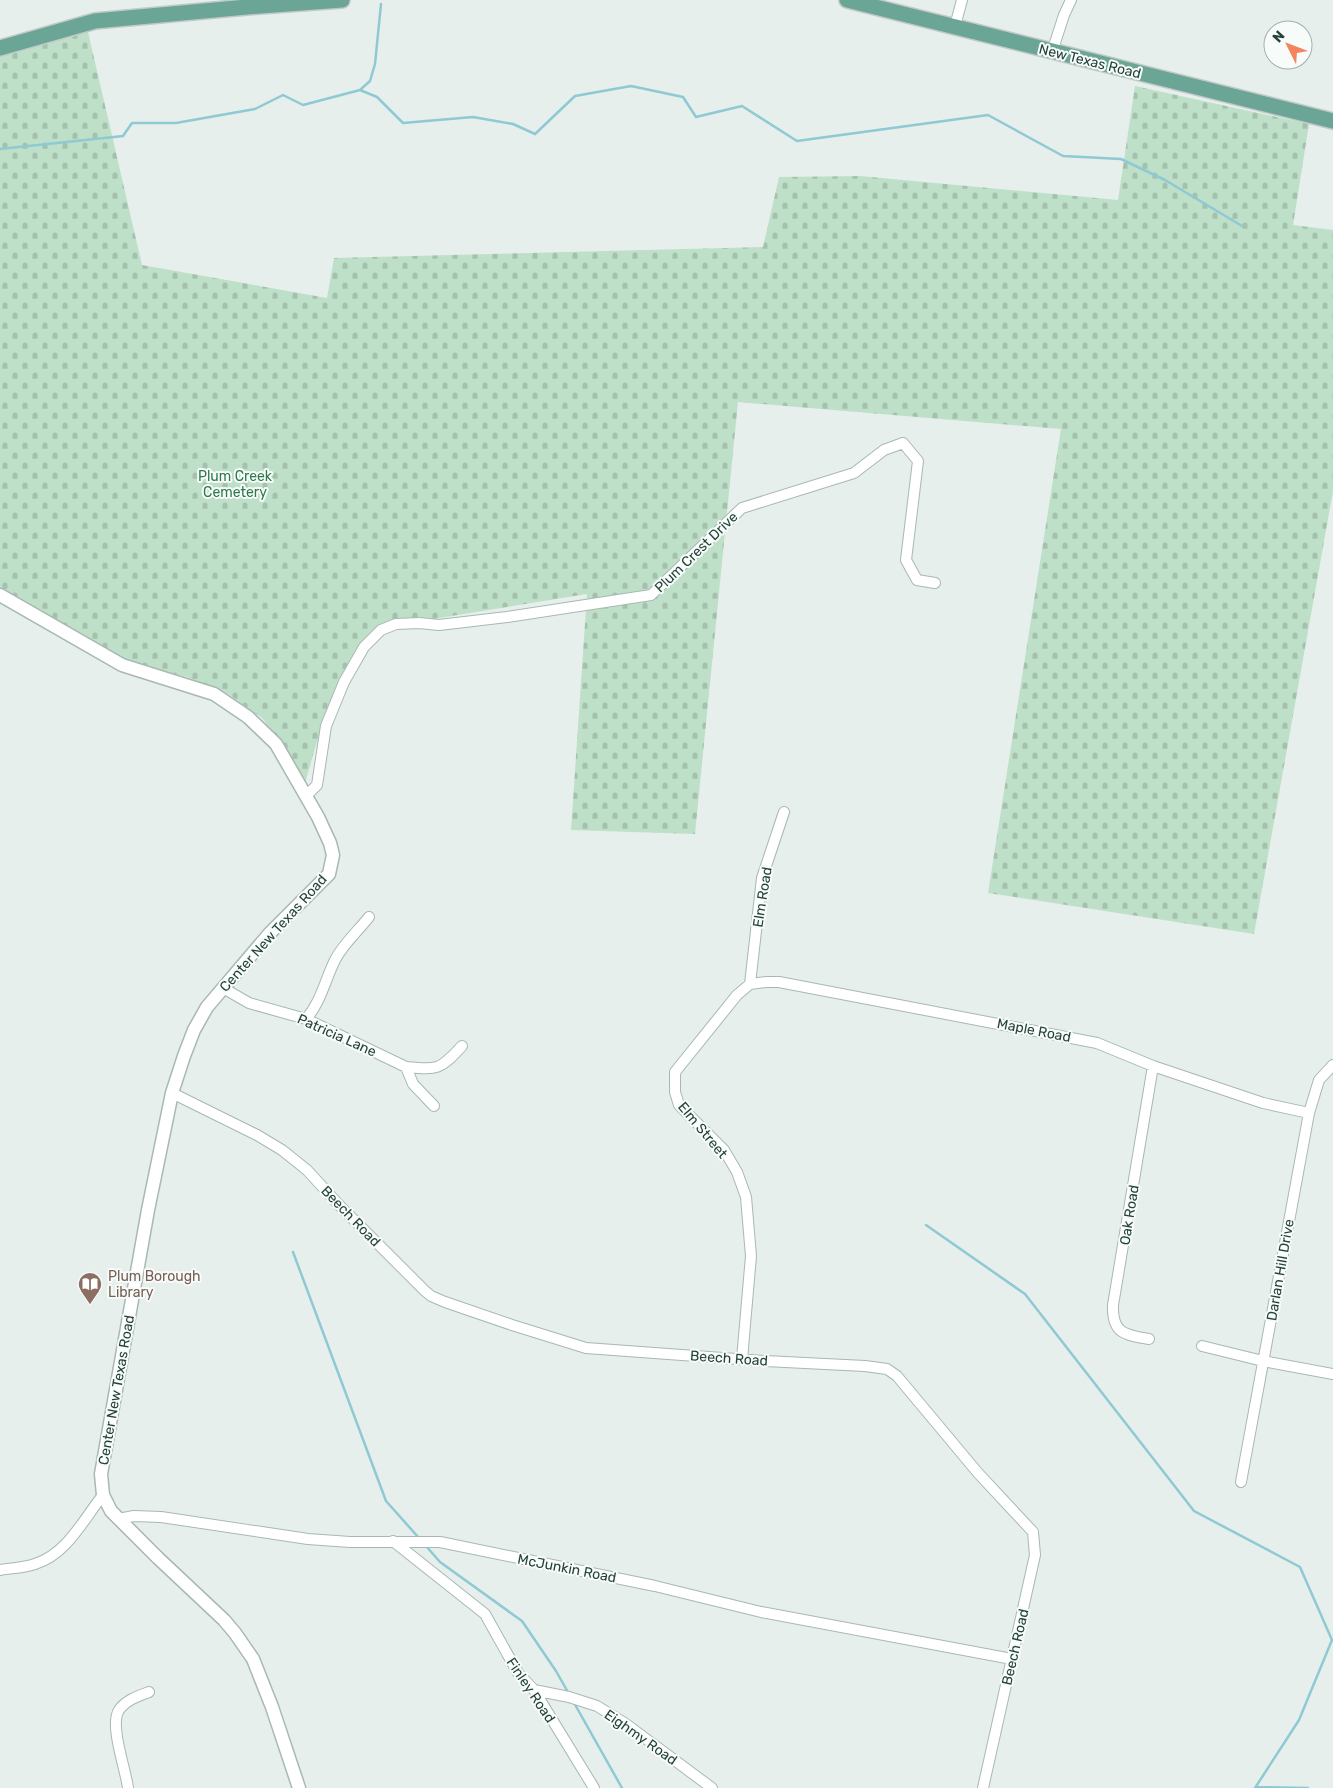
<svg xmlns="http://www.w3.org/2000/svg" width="1333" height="1788" viewBox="0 0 1333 1788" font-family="Rubik,sans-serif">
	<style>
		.cemetery { fill: url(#cemetery-stones) }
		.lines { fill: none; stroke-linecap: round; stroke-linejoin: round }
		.stream { stroke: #8ec9d4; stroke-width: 2.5 }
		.minor-casing { stroke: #a8b8b2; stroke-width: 12 }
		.tertiary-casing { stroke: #a8b8b2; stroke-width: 15 }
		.primary-casing { stroke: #c2cac8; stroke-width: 18 }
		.minor { stroke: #fff; stroke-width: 10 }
		.tertiary { stroke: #fff; stroke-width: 12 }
		.primary { stroke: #6aa596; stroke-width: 15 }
		.labels { text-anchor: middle; stroke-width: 4; stroke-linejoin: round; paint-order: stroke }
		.street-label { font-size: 14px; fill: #24423a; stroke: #f7fbf9 }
		.park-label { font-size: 14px; fill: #2d7a4b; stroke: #f7fbf9 }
		.education-label { font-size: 14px; fill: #785e54; stroke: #f7fbf9; text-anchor: start }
	</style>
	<defs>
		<pattern id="cemetery-stones" width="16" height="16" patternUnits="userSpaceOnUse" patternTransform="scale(1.25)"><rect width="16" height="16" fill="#bfe0c8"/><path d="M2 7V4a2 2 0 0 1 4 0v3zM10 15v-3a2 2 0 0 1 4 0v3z" fill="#a4c1ad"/></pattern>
	</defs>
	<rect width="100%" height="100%" fill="#e6efeb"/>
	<path class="cemetery" d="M 88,32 L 142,265 L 327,298 L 334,258 L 763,247 L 779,177 L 860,176 L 1118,200 L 1135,86 L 1309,124 L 1293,225 L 1333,230 L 1333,491 L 1254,934 L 988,893 L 1061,429 L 738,402 L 695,834 L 571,830 L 587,594 L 427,620 C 414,619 398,618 385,623 C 344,637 317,744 305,783 L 285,746 L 262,718 L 228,694 L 187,677 L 156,669 L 124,658 L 0,589 L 0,57 Z"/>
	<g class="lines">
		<path class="stream" d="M 360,90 L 377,97 L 403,123 L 473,117 L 513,124 L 535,134 L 575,96 L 631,86 L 683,97 L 696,117 L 742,106 L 797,141 L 988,115 L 1063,156 L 1121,159 L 1165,180 L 1242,226
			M 0,149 L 123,136 L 132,123 L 176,123 L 255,109 L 283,95 L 303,105 L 360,90 L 370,81 L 375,64 L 381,4
			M 926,1225 L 1025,1294 L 1194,1511 L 1300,1567 L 1332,1640 L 1299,1720 L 1255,1788
			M 293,1252 L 386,1501 L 419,1538
			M 426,1546 L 440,1562 L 522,1621 L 556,1671 L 569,1694
			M 573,1701 L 622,1788
			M 1256,1787 L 1308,1788"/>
		<g class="minor-casing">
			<path id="minor" d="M 955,26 L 962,0
				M 1052,52 L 1064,15 L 1071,0
				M 306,796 L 317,785 L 326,726 L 344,682 L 364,647 L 381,630 L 396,624 L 419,623 L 439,625 L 507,617 L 651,595 L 742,508 L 854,473 L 884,450 L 903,443 L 918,461 L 906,560 L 917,580 L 935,583
				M 750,984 L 762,878 L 784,812
				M 223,988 L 249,1003 L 306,1019 L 406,1067 L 413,1084 L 434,1106
				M 306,1019 C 321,1002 325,980 335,960 C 343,944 358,931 369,917
				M 406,1067 C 438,1070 440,1070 462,1046
				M 172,1093 L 257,1135 L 282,1150 L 307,1170 L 340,1206 L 425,1291 L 431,1296 L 445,1302 L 512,1325 L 586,1348 L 765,1361 L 865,1366 L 887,1369 L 897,1376 L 978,1473 L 1033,1532 L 1035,1555 L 983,1788
				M 1149,1339 C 1124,1335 1112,1333 1113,1305 L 1153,1066
				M 1202,1346 L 1263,1361 L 1333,1374
				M 742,1359 L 751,1256 L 746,1197 L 737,1172 L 724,1150 L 679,1105 L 675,1092 L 675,1072 L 737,995 L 750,984 L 766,982 L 779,982 L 1097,1043 L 1153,1066 L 1263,1103 L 1309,1113
				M 1241,1482 L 1309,1113 L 1319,1080 L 1333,1065
				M 118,1519 L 134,1516 L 161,1517 L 308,1539 L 350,1542 L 440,1542 L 655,1586 L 761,1612 L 1012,1659
				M 393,1541 L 485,1614 L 518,1673 L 534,1690 L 594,1788
				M 0,1570 C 11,1568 24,1568 35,1564 C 67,1554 83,1520 103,1495
				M 534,1690 L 569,1697 L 597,1706 L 626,1724 L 712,1788
				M 128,1788 C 126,1770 109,1725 119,1710 C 126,1700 138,1696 149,1692"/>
		</g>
		<g class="tertiary-casing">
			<path id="tertiary" d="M 0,595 L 122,665 L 214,694 L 248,717 L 276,744 L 318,817 L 330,843 L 333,855 L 329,874 L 270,933 L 207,1007 L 194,1030 L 184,1056 L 172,1093 L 148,1210 L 101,1474 L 103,1495 L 111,1511 L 158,1558 L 224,1620 L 235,1633 L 253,1659 L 272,1707 L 299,1788"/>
		</g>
		<g class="primary-casing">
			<path id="primary" d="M 847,0 L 1333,121
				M 0,48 L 95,21 L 247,7 L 342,0"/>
		</g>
		<use href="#minor" class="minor"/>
		<use href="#tertiary" class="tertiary"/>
		<use href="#primary" class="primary"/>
	</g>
	<defs>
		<g id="library-pin" transform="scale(1.25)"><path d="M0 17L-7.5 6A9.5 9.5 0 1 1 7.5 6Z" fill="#8d6e63" stroke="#f7fbf9"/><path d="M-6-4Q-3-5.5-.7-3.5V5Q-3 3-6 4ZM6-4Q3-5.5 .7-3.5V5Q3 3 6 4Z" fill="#fff"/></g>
	</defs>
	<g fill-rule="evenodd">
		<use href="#library-pin" x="90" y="1284"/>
	</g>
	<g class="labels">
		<g class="street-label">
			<text transform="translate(1090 61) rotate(14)" y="5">New Texas Road</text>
			<text transform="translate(696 552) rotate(-44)" y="5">Plum Crest Drive</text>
			<text transform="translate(762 897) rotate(-81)" y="5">Elm Road</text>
			<text transform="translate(273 933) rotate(-48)" y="5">Center New Texas Road</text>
			<text transform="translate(1034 1030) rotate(11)" y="5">Maple Road</text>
			<text transform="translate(337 1035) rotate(24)" y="5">Patricia Lane</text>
			<text transform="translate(703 1130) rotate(50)" y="5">Elm Street</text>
			<text transform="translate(1129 1215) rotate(-81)" y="5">Oak Road</text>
			<text transform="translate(351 1216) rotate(46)" y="5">Beech Road</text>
			<text transform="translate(1280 1270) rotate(-80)" y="5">Darlan Hill Drive</text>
			<text transform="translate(729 1358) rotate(4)" y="5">Beech Road</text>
			<text transform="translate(116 1390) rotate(-80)" y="5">Center New Texas Road</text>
			<text transform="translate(567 1568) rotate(11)" y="5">McJunkin Road</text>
			<text transform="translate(1015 1647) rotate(-77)" y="5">Beech Road</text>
			<text transform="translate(531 1690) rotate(56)" y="5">Finley Road</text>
			<text transform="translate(641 1737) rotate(35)" y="5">Eighmy Road</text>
		</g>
		<g class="park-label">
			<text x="235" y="481">Plum Creek<tspan x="235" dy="16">Cemetery</tspan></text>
		</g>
		<g class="education-label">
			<text x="108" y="1281">Plum Borough<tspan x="108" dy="16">Library</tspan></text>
		</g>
	</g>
	<g transform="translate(1288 45) rotate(312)"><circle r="24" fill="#f7fbf9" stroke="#a3b1ad"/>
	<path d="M0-4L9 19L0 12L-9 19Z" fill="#f4845f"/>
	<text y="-8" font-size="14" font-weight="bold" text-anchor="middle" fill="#24423a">N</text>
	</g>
</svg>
